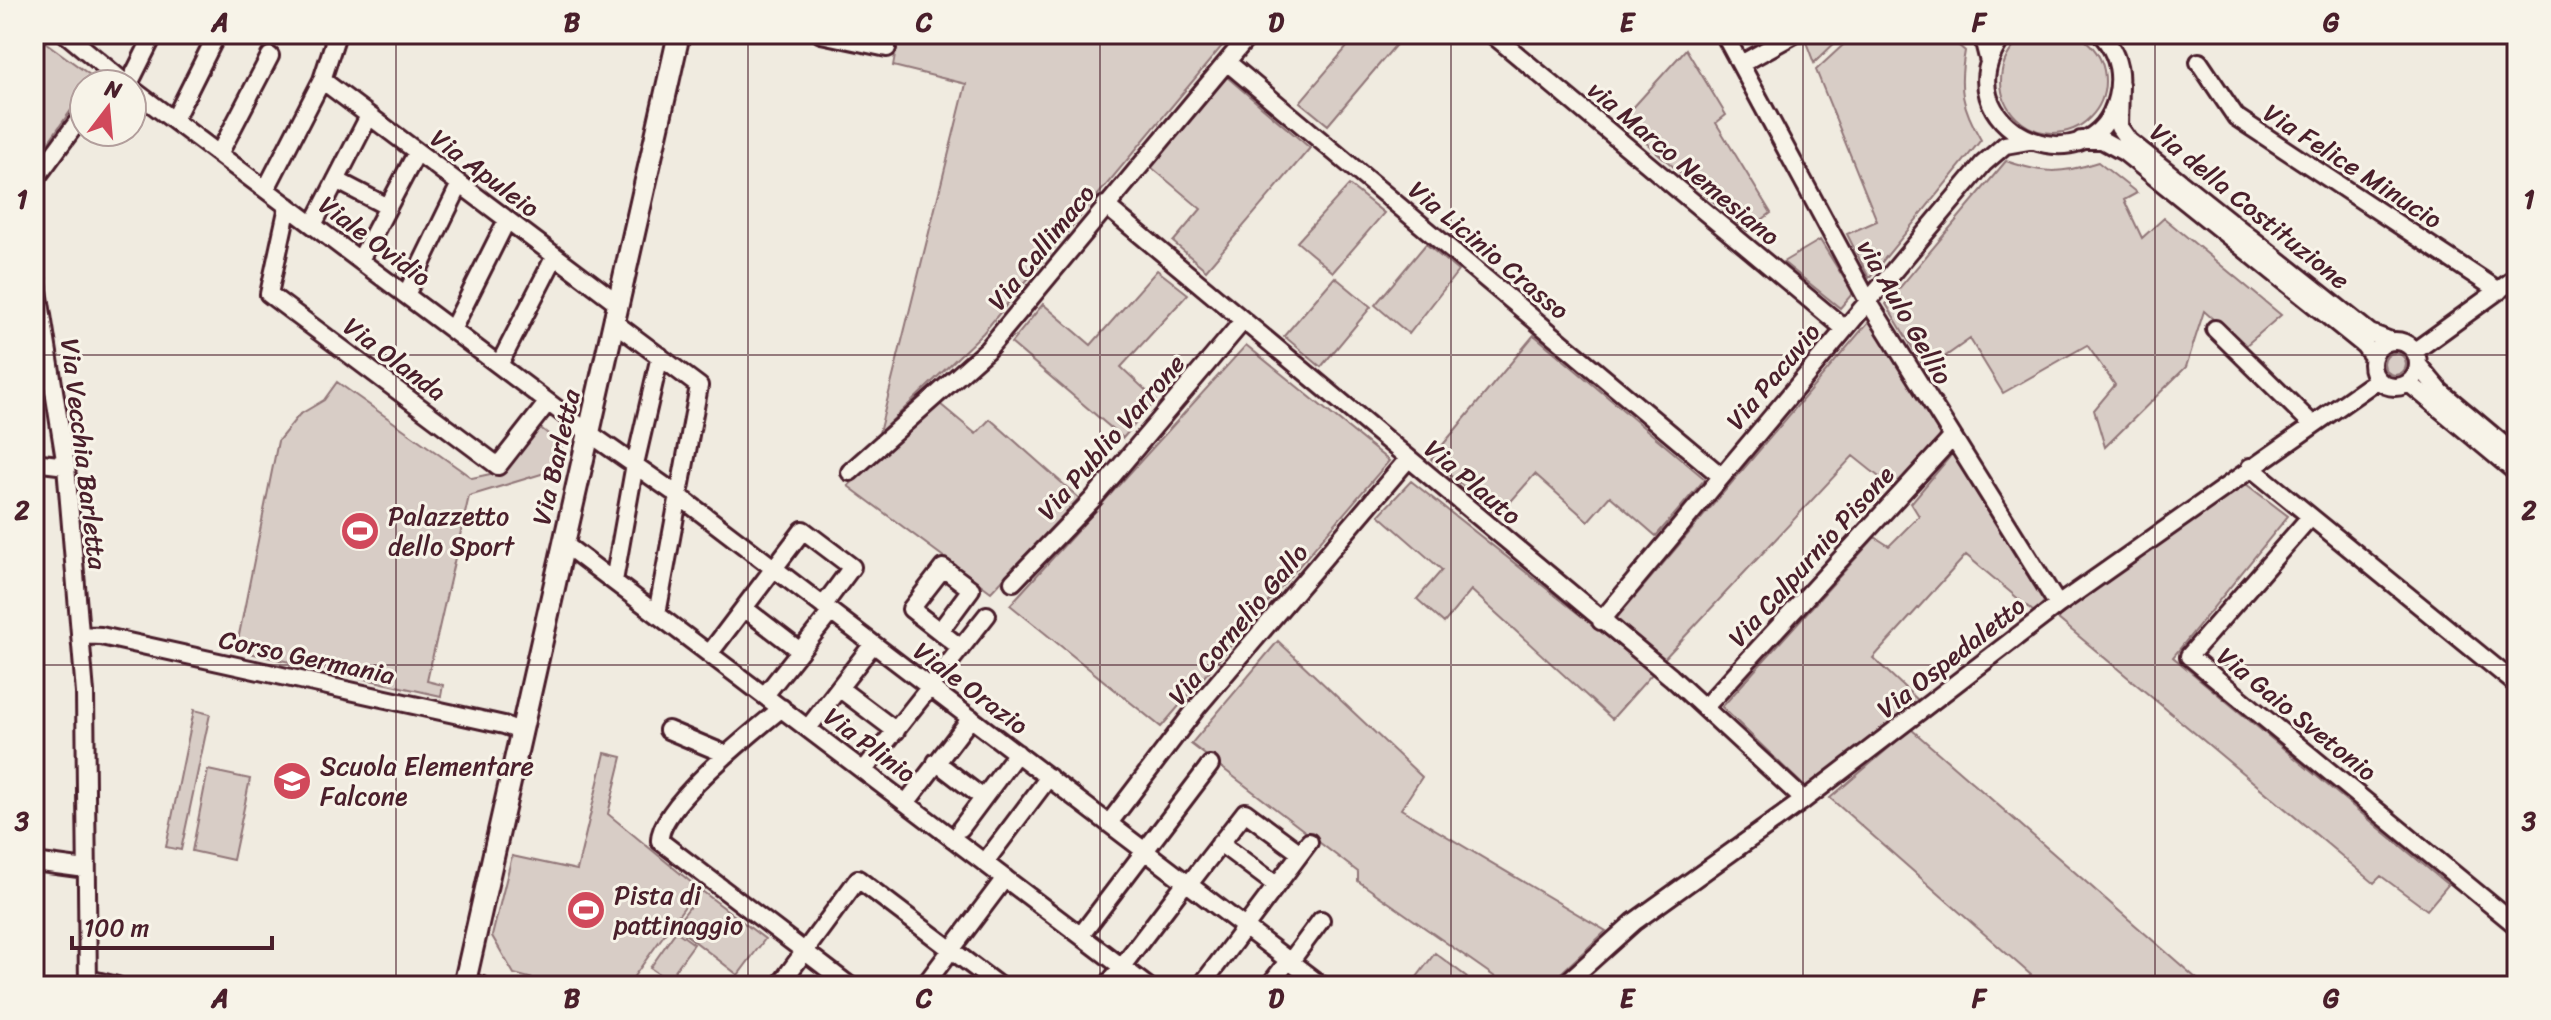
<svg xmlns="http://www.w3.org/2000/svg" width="2551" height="1020" viewBox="0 0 2551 1020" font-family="Sriracha,sans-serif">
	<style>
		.green { fill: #d8cdc6; stroke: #917678; stroke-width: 2 }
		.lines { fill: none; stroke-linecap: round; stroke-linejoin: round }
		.minor-casing { stroke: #4a1f2b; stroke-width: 22 }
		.major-casing { stroke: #4a1f2b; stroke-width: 26 }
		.minor { stroke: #f7f3e8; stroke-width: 16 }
		.major { stroke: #f7f3e8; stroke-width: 20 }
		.grid { fill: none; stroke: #4a1f2b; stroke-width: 2; stroke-opacity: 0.55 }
		.labels { text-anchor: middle; stroke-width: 6; stroke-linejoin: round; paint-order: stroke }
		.street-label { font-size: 26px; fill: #4a1f2b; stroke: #f7f3e8 }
		.poi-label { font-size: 26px; fill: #4a1f2b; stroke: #f7f3e8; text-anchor: start }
		.neatline { fill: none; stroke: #4a1f2b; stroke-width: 3 }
		.grid-label { font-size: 26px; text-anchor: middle; font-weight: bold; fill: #4a1f2b }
	</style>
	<rect width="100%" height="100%" fill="#f0ebe0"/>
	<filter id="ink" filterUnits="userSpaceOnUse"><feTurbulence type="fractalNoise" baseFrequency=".0125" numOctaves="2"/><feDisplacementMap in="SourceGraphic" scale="16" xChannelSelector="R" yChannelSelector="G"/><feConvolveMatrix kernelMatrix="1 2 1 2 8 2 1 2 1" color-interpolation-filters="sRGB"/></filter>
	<g filter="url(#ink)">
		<path class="green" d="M2001 81a52 52 0 1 1 104 0a52 52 0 1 1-104 0Z
			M 34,34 L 94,78 L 89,84 L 84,84 L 84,92 L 34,162 Z
			M 899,34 L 1232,34 L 983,333 L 879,433 L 966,84 L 893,66 Z
			M 1358,34 L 1405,34 L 1328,125 L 1300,102 Z
			M 1803,34 L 1844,34 L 1814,63 Z
			M 1855,34 L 1945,34 L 1965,51 C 1958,89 1962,107 1981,140 L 1869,278 L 1847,234 L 1877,221 L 1816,70 Z
			M 1686,49 L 1726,115 L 1716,123 L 1771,213 L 1747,231 L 1621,121 Z
			M 1227,77 L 1310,148 L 1206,270 L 1173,242 L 1201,209 L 1151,167 Z
			M 2006,161 C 2044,174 2061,174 2098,162 L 2137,193 L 2124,200 L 2142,238 L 2164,218 L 2281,315 L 2244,347 L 2204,311 L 2186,367 L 2105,447 L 2094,410 L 2115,385 L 2087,345 L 2003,393 L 1970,339 L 1926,370 L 1886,304 Z
			M 1349,185 L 1384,213 L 1333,272 L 1297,242 Z
			M 1820,240 L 1853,293 L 1840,308 L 1783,262 Z
			M 1426,244 L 1458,271 L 1409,334 L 1375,305 Z
			M 1157,270 L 1188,294 L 1121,367 L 1156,400 L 1123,438 L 1011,343 L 1043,304 L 1091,345 Z
			M 1335,277 L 1371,307 L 1321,367 L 1284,336 Z
			M 1871,319 L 1941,437 L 1894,489 L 1853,456 L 1662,661 L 1615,620 Z
			M 1534,335 L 1705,479 L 1656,536 L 1610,496 L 1588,521 L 1535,474 L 1498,516 L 1431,459 Z
			M 1246,345 L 1389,461 L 1161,727 L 1010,605 Z
			M2384 364a11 11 0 1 1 22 0a11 11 0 1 1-22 0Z
			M 337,382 L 472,478 L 504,471 L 538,426 L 562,445 L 558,469 L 469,496 L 427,681 L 443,685 L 441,696 L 236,650 L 278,441 L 299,415 L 324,400 Z
			M 940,404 L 976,434 L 990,419 L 1079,498 L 991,592 L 848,486 Z
			M 1952,454 L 2044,602 L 2034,612 L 1966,555 L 1873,658 L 1920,702 L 1806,788 L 1722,707 L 1875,537 L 1889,546 L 1919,516 L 1911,503 Z
			M 1411,481 L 1653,673 L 1612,719 L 1471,590 L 1444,623 L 1417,599 L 1442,570 L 1379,515 Z
			M 2242,481 L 2288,516 L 2173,657 L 2448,885 L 2427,910 L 2381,876 L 2374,883 L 2057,618 Z
			M 1278,641 L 1422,777 L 1401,809 L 1606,931 L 1547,986 L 1508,986 L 1358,881 L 1358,872 L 1191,744 Z
			M 194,710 L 210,714 L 181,850 L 166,847 Z
			M 1911,729 L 2205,986 L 2020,986 L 2031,975 L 1830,798 Z
			M 605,753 L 622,757 L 608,814 L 698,888 L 627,986 L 560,986 L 514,974 L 492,936 L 512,856 L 577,870 Z
			M 208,770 L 250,779 L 233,860 L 192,851 Z
			M 702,891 L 765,939 L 738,975 L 675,926 Z
			M 676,931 L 694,944 L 668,980 L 650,968 Z
			M 1435,953 L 1467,977 L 1460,986 L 1429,986 L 1417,977 Z"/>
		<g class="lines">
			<g class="minor-casing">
				<path id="minor" d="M 66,34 L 126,84
					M 821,34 L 887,48
					M 1492,34 L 1845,329
					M 1724,34 L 1868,301 L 2058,605
					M 1982,34 L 1989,62
					M 2005,34 C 1932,126 2094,196 2117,97 C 2123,73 2117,52 2101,34
					M 1227,62 L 1721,476
					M 2199,62 L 2236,117 L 2499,291
					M 1741,64 L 1795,34
					M 322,80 L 619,304
					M 129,84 L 154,34
					M 2120,84 L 2119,127 L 2129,141 L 2370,333 L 2391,341
					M 132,89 L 589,433 L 679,496 L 1322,986
					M 174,120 L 217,34
					M 2081,140 L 2102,140 L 2124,152 L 2364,345 L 2373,357
					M 219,154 L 270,56
					M 336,180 L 388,207
					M 34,181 L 84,113
					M 266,189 L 322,80 L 337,34
					M 1105,205 L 1671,677 L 1804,800
					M 288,206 L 269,294 L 498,466 L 548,402
					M 313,225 L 369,116
					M 360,260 L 417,152
					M 34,265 L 66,466 L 85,693 L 88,986
					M 406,295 L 460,184
					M 615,323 L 699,386 L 657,614
					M 2215,329 L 2313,425
					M 452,330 L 507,220
					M2372 364a23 23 0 1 1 46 0a23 23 0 1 1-46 0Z
					M 2415,351 L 2517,277
					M 499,365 L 555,256
					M 2419,366 L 2441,392 L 2517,456
					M 2409,383 L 2517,473
					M 34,462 L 66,466
					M 2250,467 L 2517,685
					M 850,472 L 987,350 L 1250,34
					M 2310,517 L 2189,656 L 2517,926
					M 563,543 L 1147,986
					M 614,581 L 635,464 L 660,356
					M 1013,582 L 1092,500 L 1243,321
					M 744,608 L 800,651
					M 1601,621 L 1983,164 L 2005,145 L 2028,141
					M 940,631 L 971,589 L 943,568 L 911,609 L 961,648
					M 80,635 L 101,636 L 504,725 L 523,732
					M 709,654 L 803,530 L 852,567 L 823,606
					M 839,688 L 896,731
					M 765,695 L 831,612
					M 1705,707 L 1952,438
					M 782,708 C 756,729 657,808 660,841 L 850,986
					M 808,728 L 873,644
					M 668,730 L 725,754
					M 936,762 L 983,798
					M 864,770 L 987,615
					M 906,803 L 971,718
					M 1109,823 L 1198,706 L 1408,459
					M 961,828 L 1017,753
					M 1220,843 L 1276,885
					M 34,862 L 86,869
					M 985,862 L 1049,777
					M 1189,884 L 1245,812 L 1300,853
					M 1081,935 L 1210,765
					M 1290,962 L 1321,920
					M 88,979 L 117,986
					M 465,982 L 482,986
					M 779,986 L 858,879 L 999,986
					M 924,986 L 1005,878
					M 1107,986 L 1186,882
					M 1201,986 L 1309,842
					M 1269,986 L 1288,961
					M 1563,986 L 1634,922 L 1804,800 L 2058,605 L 2377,380"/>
			</g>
			<g class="major-casing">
				<path id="major" d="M 464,986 L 679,34"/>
			</g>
			<use href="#minor" class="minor"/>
			<use href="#major" class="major"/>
		</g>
	</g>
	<path class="grid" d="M 396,34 L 396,986M 748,34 L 748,986M 1100,34 L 1100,986M 1451,34 L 1451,986M 1803,34 L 1803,986M 2155,34 L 2155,986M 34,355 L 2517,355M 34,665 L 2517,665"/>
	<defs>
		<g id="stadium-disc" transform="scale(2)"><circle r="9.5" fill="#d1495b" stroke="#f7f3e8"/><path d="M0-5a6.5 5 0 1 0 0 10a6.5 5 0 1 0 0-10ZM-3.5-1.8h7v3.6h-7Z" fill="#fff"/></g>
		<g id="school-disc" transform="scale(2)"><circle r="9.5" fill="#d1495b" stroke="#f7f3e8"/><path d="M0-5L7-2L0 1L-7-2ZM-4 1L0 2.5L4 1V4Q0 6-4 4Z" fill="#fff"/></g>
	</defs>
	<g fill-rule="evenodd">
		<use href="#stadium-disc" x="360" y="531"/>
		<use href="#school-disc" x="292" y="781"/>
		<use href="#stadium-disc" x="586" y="910"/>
	</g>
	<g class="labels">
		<g class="street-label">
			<text transform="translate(1684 163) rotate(40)" y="9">via Marco Nemesiano</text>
			<text transform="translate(2353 166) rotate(33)" y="9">Via Felice Minucio</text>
			<text transform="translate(485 173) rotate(37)" y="9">Via Apuleio</text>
			<text transform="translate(2250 206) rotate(39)" y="9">Via della Costituzione</text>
			<text transform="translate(375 241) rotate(37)" y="9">Viale Ovidio</text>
			<text transform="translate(1041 247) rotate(-51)" y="9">Via Callimaco</text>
			<text transform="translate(1489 250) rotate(40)" y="9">Via Licinio Crasso</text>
			<text transform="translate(1905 312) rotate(60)" y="9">via Aulo Gellio</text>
			<text transform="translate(395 359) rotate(37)" y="9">Via Olanda</text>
			<text transform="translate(1773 376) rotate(-50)" y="9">Via Pacuvio</text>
			<text transform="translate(1111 437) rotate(-49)" y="9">Via Publio Varrone</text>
			<text transform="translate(84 454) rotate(83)" y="9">Via Vecchia Barletta</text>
			<text transform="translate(556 457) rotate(-77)" y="9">Via Barletta</text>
			<text transform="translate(1473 482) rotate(40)" y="9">Via Plauto</text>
			<text transform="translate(1811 556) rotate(-48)" y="9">Via Calpurnio Pisone</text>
			<text transform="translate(1238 624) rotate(-50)" y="9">Via Cornelio Gallo</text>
			<text transform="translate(307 657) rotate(12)" y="9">Corso Germania</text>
			<text transform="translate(1951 657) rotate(-38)" y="9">Via Ospedaletto</text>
			<text transform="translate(971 688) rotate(37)" y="9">Viale Orazio</text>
			<text transform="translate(2297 714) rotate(39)" y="9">Via Gaio Svetonio</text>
			<text transform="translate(870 745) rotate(37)" y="9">Via Plinio</text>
		</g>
		<g class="poi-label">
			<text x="388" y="525">Palazzetto<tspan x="388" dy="30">dello Sport</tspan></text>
			<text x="320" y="775">Scuola Elementare<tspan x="320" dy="30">Falcone</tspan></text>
			<text x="614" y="904">Pista di<tspan x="614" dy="30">pattinaggio</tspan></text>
		</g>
	</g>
	<rect width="2551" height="1020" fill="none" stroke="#f7f3e8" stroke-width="88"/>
	<g transform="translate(108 108) rotate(16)"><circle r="38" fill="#f7f3e8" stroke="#b29e9c" stroke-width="2"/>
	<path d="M0-6L14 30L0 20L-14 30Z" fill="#d1495b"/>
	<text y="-12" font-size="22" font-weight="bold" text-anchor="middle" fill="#4a1f2b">N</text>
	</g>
	<path d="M72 936v12h200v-12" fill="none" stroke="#4a1f2b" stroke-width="4"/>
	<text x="84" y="936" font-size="24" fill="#4a1f2b" stroke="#f7f3e8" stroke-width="6" paint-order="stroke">100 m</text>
	<rect x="44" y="44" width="2463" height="932" class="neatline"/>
	<g class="grid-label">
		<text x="220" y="31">A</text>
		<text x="572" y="31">B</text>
		<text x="924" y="31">C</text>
		<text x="1276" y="31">D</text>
		<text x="1627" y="31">E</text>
		<text x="1979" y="31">F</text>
		<text x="2331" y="31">G</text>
		<text x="22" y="208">1</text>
		<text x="2529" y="208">1</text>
		<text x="22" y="519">2</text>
		<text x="2529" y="519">2</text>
		<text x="22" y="830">3</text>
		<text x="2529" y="830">3</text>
		<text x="220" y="1007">A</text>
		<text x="572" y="1007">B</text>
		<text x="924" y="1007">C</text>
		<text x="1276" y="1007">D</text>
		<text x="1627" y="1007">E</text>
		<text x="1979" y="1007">F</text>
		<text x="2331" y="1007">G</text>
	</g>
</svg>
